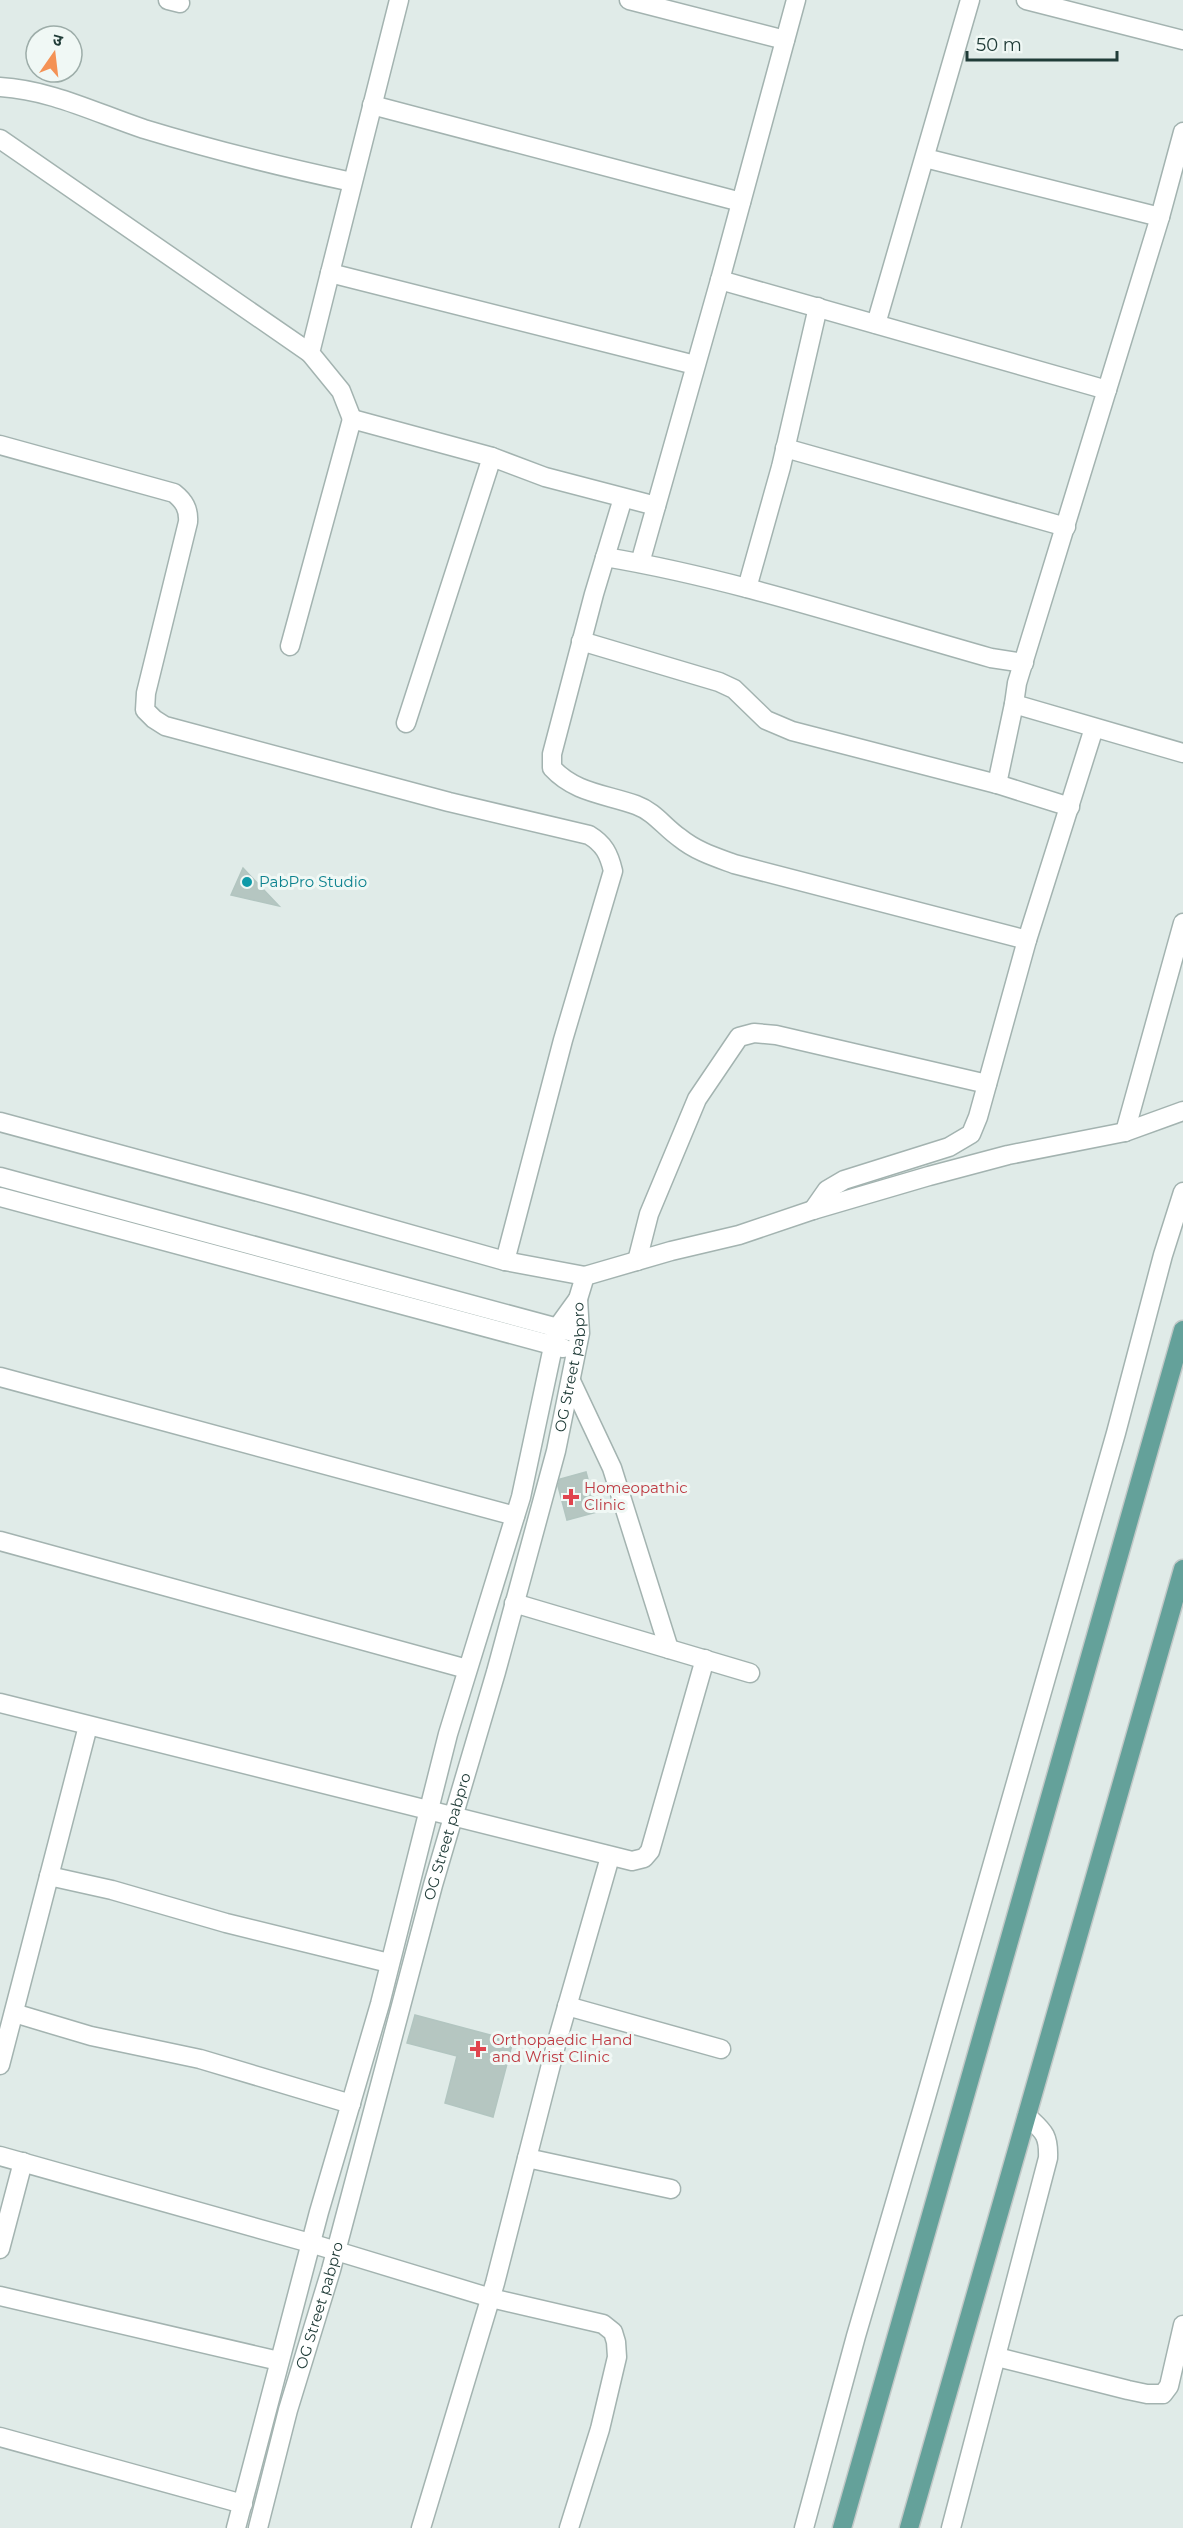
<svg xmlns="http://www.w3.org/2000/svg" width="1183" height="2528" viewBox="0 0 1183 2528" font-family="Montserrat,'Noto Sans Devanagari',sans-serif">
	<style>
		.building { fill: #b5c6c1; stroke: #b2c5c0; stroke-width: 1.5 }
		.lines { fill: none; stroke-linecap: round; stroke-linejoin: round }
		.minor-casing { stroke: #a3b3b0; stroke-width: 21 }
		.major-casing { stroke: #c1c8c7; stroke-width: 21 }
		.minor { stroke: #fff; stroke-width: 18 }
		.major { stroke: #64a19a; stroke-width: 18 }
		.culture-dot { fill: #0f9aa8; stroke: #f0f8f5; stroke-width: 2 }
		.health-dot { fill: #e0444e; stroke: #f0f8f5; stroke-width: 2 }
		.labels { text-anchor: middle; stroke-width: 6; stroke-linejoin: round; paint-order: stroke }
		.culture-label { font-size: 15px; fill: #0d838f; stroke: #f0f8f5; text-anchor: start }
		.street-label { font-size: 15px; fill: #203c38; stroke: #f0f8f5 }
		.health-label { font-size: 15px; fill: #be3a42; stroke: #f0f8f5; text-anchor: start }
	</style>
	<rect width="100%" height="100%" fill="#e0ebe8"/>
	<path class="building" d="M 243,868 L 279,906 L 231,895 Z
		M 586,1472 L 597,1512 L 567,1520 L 558,1486 L 560,1479 Z
		M 415,2015 L 513,2041 L 493,2117 L 445,2103 L 457,2056 L 407,2043 Z"/>
	<g class="lines">
		<g class="minor-casing">
			<g id="minor">
				<path d="M 168,0 L 180,3"/>
				<path d="M 399,0 L 330,273 L 695,365"/>
				<path d="M 629,0 L 785,40"/>
				<path d="M 1026,0 L 1183,40"/>
				<path d="M 0,87 C 51,90 96,113 144,129 C 213,150 282,167 352,182"/>
				<path d="M 372,105 L 741,202"/>
				<path d="M 1183,132 L 1160,217 L 1017,683 L 1014,704 L 1183,753"/>
				<path d="M 0,139 L 310,353"/>
				<path d="M 925,158 L 1160,217"/>
				<path d="M 330,273 L 310,353 L 341,391 L 352,419"/>
				<path d="M 720,280 L 796,0"/>
				<path d="M 876,324 L 970,0"/>
				<path d="M 0,445 L 174,493 C 184,501 189,509 188,522 L 146,693 L 145,710 L 154,719 L 165,726 L 449,802 L 589,835 C 604,844 609,854 613,871 L 563,1040 L 505,1261"/>
				<path d="M 785,448 L 1066,527"/>
				<path d="M 623,498 L 594,594 L 552,754 L 552,768 C 575,793 605,794 636,805 C 655,812 664,827 680,838 C 696,851 715,857 734,864 L 1027,940"/>
				<path d="M 605,557 C 736,579 863,622 991,658 L 1024,663"/>
				<path d="M 640,563 L 720,280 L 1107,390"/>
				<path d="M 747,588 L 781,467 L 818,307"/>
				<path d="M 581,641 L 719,682 L 734,689 L 766,720 L 792,731 L 997,784 L 1070,807"/>
				<path d="M 290,646 L 352,419 L 492,457 L 545,477 L 656,506"/>
				<path d="M 406,723 L 492,457"/>
				<path d="M 997,784 L 1014,704"/>
				<path d="M 0,1122 L 303,1204 L 505,1261 L 585,1276"/>
				<path d="M 1125,1132 L 1183,923"/>
				<path d="M 0,1177 L 569,1331"/>
				<path d="M 0,1197 L 563,1348"/>
				<path d="M 813,1210 L 827,1190 L 844,1180 L 949,1147 L 971,1134 L 978,1117 L 1027,940 L 1094,728"/>
				<path d="M 637,1261 L 649,1214 L 697,1099 L 739,1037 L 754,1033 L 776,1035 L 987,1084"/>
				<path d="M 0,1377 L 515,1516"/>
				<path d="M 571,1381 L 612,1468 L 669,1649"/>
				<path d="M 0,1541 L 467,1669"/>
				<path d="M 514,1603 L 750,1673"/>
				<path d="M 0,1703 L 632,1861 L 644,1858 L 650,1851 L 705,1659"/>
				<path d="M 49,1876 L 112,1890 L 226,1923 L 389,1963"/>
				<path d="M 567,2006 L 721,2049"/>
				<path d="M 14,2013 L 91,2036 L 200,2059 L 351,2104"/>
				<path d="M 0,2065 L 88,1726"/>
				<path d="M 0,2156 L 310,2243 L 491,2298 L 603,2324 L 613,2332 L 616,2342 L 617,2357 L 600,2429 L 569,2528"/>
				<path d="M 527,2158 L 671,2189"/>
				<path d="M 0,2249 L 23,2162"/>
				<path d="M 0,2296 L 279,2361"/>
				<path d="M 997,2357 L 1128,2390 L 1147,2394 L 1163,2394 L 1169,2386 L 1183,2325"/>
				<path d="M 0,2437 L 243,2504"/>
				<path d="M 236,2528 L 319,2212 L 380,2004 L 448,1734 L 521,1497 L 557,1328 L 578,1299 L 585,1276 L 671,1251 L 739,1235 L 813,1210 L 929,1176 L 1008,1155 L 1125,1132 L 1183,1111"/>
				<path id="s1" d="M 258,2528 L 288,2410 L 331,2270 L 433,1885 L 496,1672 L 556,1451 L 580,1333 L 578,1299"/>
				<path d="M 421,2528 L 495,2283 L 556,2045 L 610,1857"/>
				<path d="M 804,2528 L 856,2336 L 924,2104 L 1116,1433 L 1163,1255 L 1183,1192"/>
				<path d="M 951,2528 L 1048,2158 C 1049,2134 1043,2131 1027,2116"/>
			</g>
		</g>
		<g class="major-casing">
			<path id="major" d="M 842,2528 L 1183,1330
				M 909,2528 L 1183,1569"/>
		</g>
		<use href="#minor" class="minor"/>
		<use href="#major" class="major"/>
	</g>
	<circle class="culture-dot" cx="247" cy="882" r="6"/>
	<g class="health-dot">
		<path d="M568 1488h6v6h6v6h-6v6h-6v-6h-6v-6h6z"/>
		<path d="M475 2040h6v6h6v6h-6v6h-6v-6h-6v-6h6z"/>
	</g>
	<g class="labels">
		<g class="culture-label">
			<text x="259" y="887">PabPro Studio</text>
		</g>
		<g class="street-label">
			<text dy="5" stroke="none"><textPath href="#s1" startOffset="1203">OG Street pabpro</textPath></text>
			<text dy="5" stroke="none"><textPath href="#s1" startOffset="717">OG Street pabpro</textPath></text>
			<text dy="5" stroke="none"><textPath href="#s1" startOffset="231">OG Street pabpro</textPath></text>
		</g>
		<g class="health-label">
			<text x="584" y="1493">Homeopathic<tspan x="584" dy="17">Clinic</tspan></text>
			<text x="492" y="2045">Orthopaedic Hand<tspan x="492" dy="17">and Wrist Clinic</tspan></text>
		</g>
	</g>
	<g transform="translate(54 54) rotate(14)"><circle r="28" fill="#f0f8f5" stroke="#9dada9" stroke-width="1.5"/>
	<path d="M0-4.5L10 22L0 15L-10 22Z" fill="#f49255"/>
	<text y="-9" font-size="16" font-weight="bold" text-anchor="middle" fill="#203c38">उ</text>
	</g>
	<path d="M967 51v9h150v-9" fill="none" stroke="#203c38" stroke-width="3"/>
	<text x="976" y="51" font-size="18" fill="#203c38" stroke="#f0f8f5" stroke-width="4.5" paint-order="stroke">50 m</text>
</svg>
